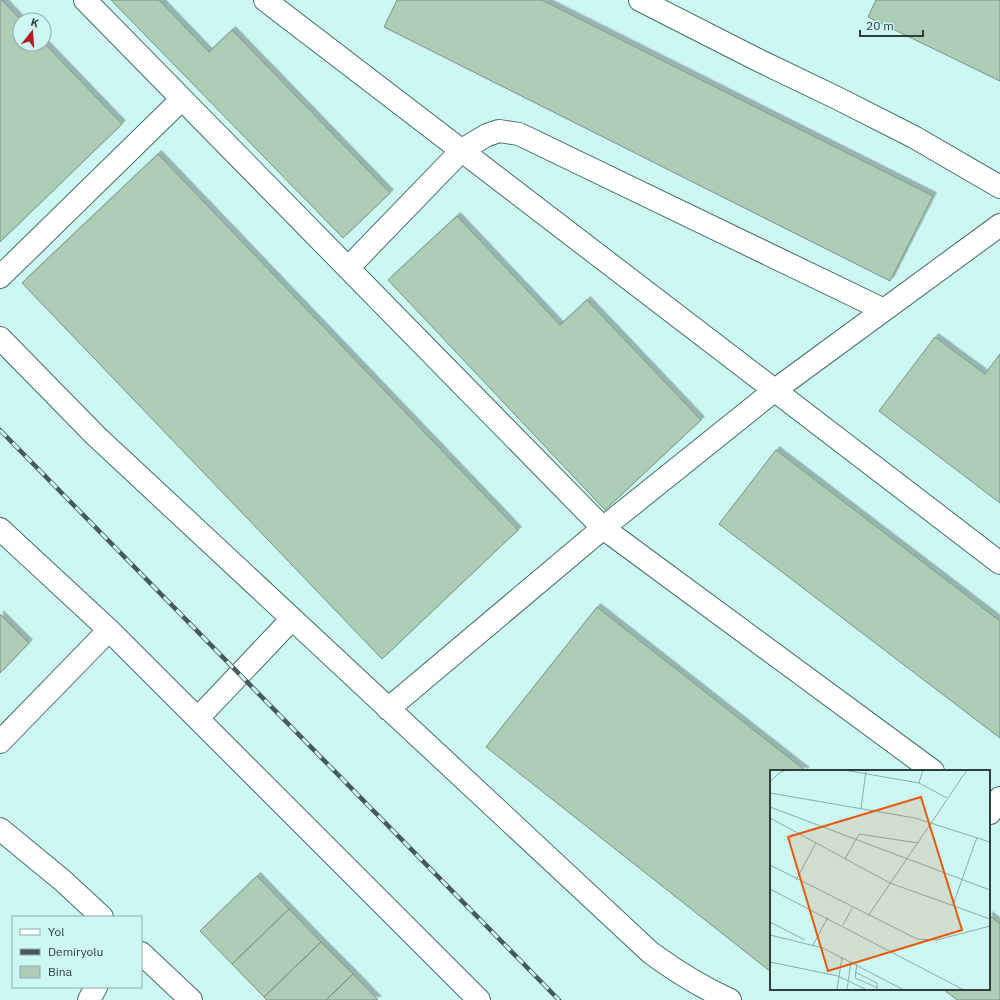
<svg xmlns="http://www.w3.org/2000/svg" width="1000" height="1000" viewBox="0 0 1000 1000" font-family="'IBM Plex Sans',sans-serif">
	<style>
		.building { fill: #aecdb7; stroke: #789581; filter: url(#shadow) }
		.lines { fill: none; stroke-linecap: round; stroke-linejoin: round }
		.minor-casing { stroke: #476e6a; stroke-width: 24 }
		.minor { stroke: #fff; stroke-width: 22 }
		.rail-casing { stroke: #465b59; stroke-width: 4.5 }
		.rail { stroke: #ccf7f2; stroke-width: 3; stroke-dasharray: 9; stroke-linecap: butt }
		.inset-road { fill: none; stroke: #8cada9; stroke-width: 1 }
		.view { fill: #e8590c; fill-opacity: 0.15; stroke: #e8590c; stroke-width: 2 }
		.inset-edge { fill: none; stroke: #2d3e3c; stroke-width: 2 }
	</style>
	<defs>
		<filter id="shadow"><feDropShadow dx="3.5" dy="-3.5" stdDeviation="0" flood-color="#0004"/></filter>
	</defs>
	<rect width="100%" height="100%" fill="#ccf7f2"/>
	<path class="building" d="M 0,0 L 2,0 L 21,20 L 20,20 L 20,44 L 44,43 L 122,124 L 0,242 Z
		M 111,0 L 159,0 L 209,52 L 232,30 L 390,193 L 343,238 Z
		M 397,0 L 542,0 L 933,196 L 890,281 L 384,27 Z
		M 876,0 L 1000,0 L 1000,81 L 868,17 Z
		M 158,154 L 518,530 L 382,659 L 22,283 Z
		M 457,216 L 560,325 L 587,300 L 701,420 L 605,510 L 388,280 Z
		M 935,337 L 985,374 L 1000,354 L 1000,503 L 879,411 Z
		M 776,450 L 1000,621 L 1000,738 L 719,524 Z
		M 597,607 L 806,771 L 771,771 L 771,972 L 486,747 Z
		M 0,614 L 29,643 L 0,673 Z
		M 257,876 L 289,909 L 232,964 L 200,931 Z
		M 289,909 L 321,942 L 264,997 L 232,964 Z
		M 989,915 L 1000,924 L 1000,1000 L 957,1000 L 943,989 L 989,989 Z
		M 321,942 L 353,974 L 326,1000 L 267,1000 L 264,997 Z
		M 353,974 L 378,1000 L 326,1000 Z"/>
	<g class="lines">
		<g class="minor-casing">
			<path id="minor" d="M 85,0 L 603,528 L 933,771
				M 265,0 L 1000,563
				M 640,0 L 758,60 L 837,98 L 914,137 L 1000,187
				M 348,268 L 462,150 L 487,135 L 499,131 L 519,134 L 884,310
				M 0,277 L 182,99
				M 0,338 L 96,436 L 651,953 C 677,972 701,987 730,1000
				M 0,529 L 109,630 L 479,1000
				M 388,709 L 603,528 L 775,390 L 1000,225
				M 198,718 L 292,619
				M 0,742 L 109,630
				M 990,813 L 1000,798
				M 0,829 L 62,880 L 102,917
				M 141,953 L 191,1000
				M 89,1000 L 96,987"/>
		</g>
		<use href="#minor" class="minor"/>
		<g class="rail-casing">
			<path id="rail" d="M 0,430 L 559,1000"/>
		</g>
		<use href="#rail" class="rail"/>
	</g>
	<g transform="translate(770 770)">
		<rect width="220" height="220" fill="#ccf7f2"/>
		<path class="inset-road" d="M 74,0 L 149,13 L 177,28M 0,12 L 9,3 L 16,0M 149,13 L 153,0M 0,23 L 145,48 L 220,72M 0,37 L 220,120M 91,39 L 96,0M 0,48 L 120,113 L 220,149M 75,89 L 89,64 L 148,73M 0,95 L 147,169 L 167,170 L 220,156M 26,110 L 46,73M 0,119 L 194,220M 183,135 L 207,67M 98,146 L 197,0M 0,152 L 35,170M 73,155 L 82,138M 0,165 L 53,178 L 134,220M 43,175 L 58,147M 0,192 L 68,206 L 97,220M 87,194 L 85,208 L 108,218M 85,202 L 107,213 L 107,220M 67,220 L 72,187M 77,220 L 81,191"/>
		<path class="view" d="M 151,27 L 192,160 L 58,201 L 18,67 Z"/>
		<rect width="220" height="220" class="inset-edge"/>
	</g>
	<rect x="12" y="916" width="130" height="72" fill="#ccf7f2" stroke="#8cada9"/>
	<rect x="20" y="929" width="20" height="6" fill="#ffffff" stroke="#8cada9"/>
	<text x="48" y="936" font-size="12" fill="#2d3e3c">Yol</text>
	<rect x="20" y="949" width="20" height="6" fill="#465b59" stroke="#8cada9"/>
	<text x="48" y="956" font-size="12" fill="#2d3e3c">Demiryolu</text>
	<rect x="20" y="966" width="20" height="12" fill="#aecdb7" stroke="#8cada9"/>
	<text x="48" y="976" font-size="12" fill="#2d3e3c">Bina</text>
	<g transform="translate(32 32) rotate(17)"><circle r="19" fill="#ccf7f2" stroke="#8cada9"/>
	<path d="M0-3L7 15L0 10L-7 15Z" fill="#b01e23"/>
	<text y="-6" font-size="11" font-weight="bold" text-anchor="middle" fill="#2d3e3c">K</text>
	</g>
	<path d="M860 30v6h63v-6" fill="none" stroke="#2d3e3c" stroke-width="2"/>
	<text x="866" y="30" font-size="12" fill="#2d3e3c" stroke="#ccf7f2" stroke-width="3" paint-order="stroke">20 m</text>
</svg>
